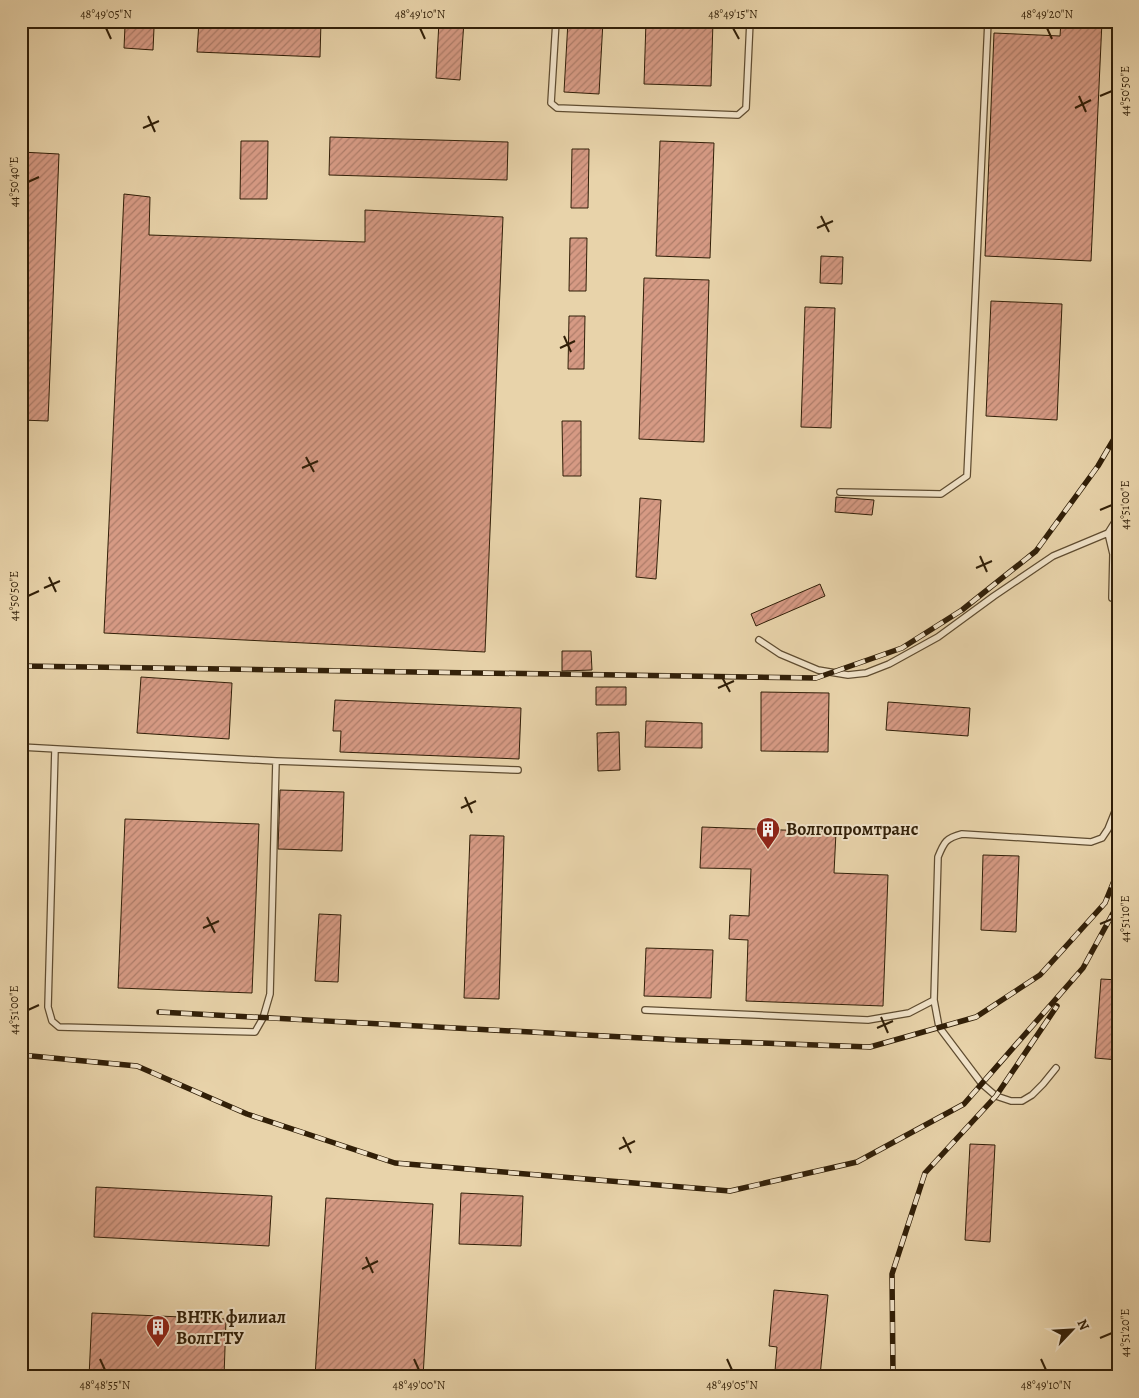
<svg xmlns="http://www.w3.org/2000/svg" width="1139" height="1398" viewBox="0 0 1139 1398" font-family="Alegreya,serif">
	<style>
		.building { fill: url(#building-hatch); stroke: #311f08 }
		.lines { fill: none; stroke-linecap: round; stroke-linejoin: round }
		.service-casing { stroke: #5f4c30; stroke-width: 8 }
		.service { stroke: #f0e2c8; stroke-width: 5.5 }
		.rail-casing { stroke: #311f08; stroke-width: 5.5 }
		.rail { stroke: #f0e2c8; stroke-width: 4; stroke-dasharray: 11; stroke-linecap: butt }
		.ticks { fill: none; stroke: #311f08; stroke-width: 2 }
		.labels { text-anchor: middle; stroke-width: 4; stroke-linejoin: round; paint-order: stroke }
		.poi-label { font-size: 18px; font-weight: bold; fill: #311f08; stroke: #f0e2c8; text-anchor: start }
		.neatline { fill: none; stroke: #311f08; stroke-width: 2 }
		.ticks-label { font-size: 12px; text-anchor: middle; fill: #311f08 }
	</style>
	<defs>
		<pattern id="building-hatch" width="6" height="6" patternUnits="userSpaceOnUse" patternTransform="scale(1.25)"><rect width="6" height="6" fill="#d69a84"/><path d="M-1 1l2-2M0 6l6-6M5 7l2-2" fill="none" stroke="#ae7d6a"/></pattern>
	</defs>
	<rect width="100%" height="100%" fill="#e8d3aa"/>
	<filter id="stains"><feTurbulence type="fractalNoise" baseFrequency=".004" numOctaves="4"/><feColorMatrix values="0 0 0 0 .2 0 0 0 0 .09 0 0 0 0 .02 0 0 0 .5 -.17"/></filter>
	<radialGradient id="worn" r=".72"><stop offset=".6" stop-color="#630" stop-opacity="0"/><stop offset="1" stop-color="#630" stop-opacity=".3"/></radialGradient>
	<path class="building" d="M 199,21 L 321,21 L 320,57 L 197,52 Z
		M 439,21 L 464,21 L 460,80 L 436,78 Z
		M 568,21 L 603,21 L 599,94 L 564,92 Z
		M 646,21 L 713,21 L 711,86 L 644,84 Z
		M 1061,21 L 1102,21 L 1091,261 L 985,256 L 994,33 L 1060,36 Z
		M 125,26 L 154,28 L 153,50 L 124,48 Z
		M 330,137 L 508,142 L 507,180 L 329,175 Z
		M 241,141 L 268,141 L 267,199 L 240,199 Z
		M 660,141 L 714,143 L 710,258 L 656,256 Z
		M 572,149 L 589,149 L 588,208 L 571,208 Z
		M 21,152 L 59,154 L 48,421 L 21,420 Z
		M 124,194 L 150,197 L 149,235 L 365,242 L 365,210 L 503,217 L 485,652 L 104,633 Z
		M 570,238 L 587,238 L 586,291 L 569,291 Z
		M 821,256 L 843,257 L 842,284 L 820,283 Z
		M 644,278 L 709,280 L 704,442 L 639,439 Z
		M 991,301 L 1062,304 L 1057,420 L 986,416 Z
		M 805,307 L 835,308 L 831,428 L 801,427 Z
		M 569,316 L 585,316 L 584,369 L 568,369 Z
		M 562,421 L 581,421 L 581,476 L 563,476 Z
		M 836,497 L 874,500 L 872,515 L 835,512 Z
		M 640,498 L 661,500 L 656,579 L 636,577 Z
		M 820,584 L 825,596 L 756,626 L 751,614 Z
		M 562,651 L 591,651 L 592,670 L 562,671 Z
		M 141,677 L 232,683 L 229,739 L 137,733 Z
		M 596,687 L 626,687 L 626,705 L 596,705 Z
		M 761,692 L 829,693 L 828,752 L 761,751 Z
		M 335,700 L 521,708 L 519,759 L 340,752 L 341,731 L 333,731 Z
		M 888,702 L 970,708 L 968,736 L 886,730 Z
		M 646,721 L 702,723 L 702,748 L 645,747 Z
		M 619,732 L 620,770 L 598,771 L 597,733 Z
		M 280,790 L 344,792 L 342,851 L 278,849 Z
		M 125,819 L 259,824 L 252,993 L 118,988 Z
		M 702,827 L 836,832 L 834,873 L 888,875 L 883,1006 L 746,1001 L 748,940 L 729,939 L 730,915 L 749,916 L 751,869 L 700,868 Z
		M 470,835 L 504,836 L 499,999 L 464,998 Z
		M 983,855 L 1019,856 L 1016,932 L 981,930 Z
		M 319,914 L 341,915 L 338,982 L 315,981 Z
		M 646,948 L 713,950 L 711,998 L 644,996 Z
		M 1101,979 L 1118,980 L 1118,1060 L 1095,1058 Z
		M 970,1144 L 995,1145 L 990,1242 L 965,1240 Z
		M 96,1187 L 272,1196 L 269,1246 L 94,1237 Z
		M 461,1193 L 523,1196 L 521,1246 L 459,1244 Z
		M 326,1198 L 433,1204 L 423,1377 L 315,1377 Z
		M 774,1290 L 828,1295 L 820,1376 L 775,1371 L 777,1347 L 769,1346 Z
		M 92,1313 L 226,1319 L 224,1377 L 89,1377 Z"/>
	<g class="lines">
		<g class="service-casing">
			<path id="service" d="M 556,21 L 551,103 L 557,108 L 738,115 L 746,108 L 750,21
				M 840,492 L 941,494 L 967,476 L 988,21
				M 1112,598 L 1113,554 L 1108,533 L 1118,517
				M 759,640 L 780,654 L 818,670 L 848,675 L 866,673 L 889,664 L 938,637 L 994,596 L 1053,556 L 1108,533
				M 21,747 L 276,761 L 518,770
				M 55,749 L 48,1007 L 52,1021 L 59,1027 L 255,1032 L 263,1018 L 270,994 L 276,761
				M 645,1010 L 868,1020 L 909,1013 L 934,1000
				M 1056,1068 L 1043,1084 L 1032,1095 L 1022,1101 L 1011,1101 L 996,1096 L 982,1084 L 939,1027 L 934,1000 L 938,857 C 944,842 946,838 962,834 L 1091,842 L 1102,838 L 1108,829 L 1118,804"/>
		</g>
		<use href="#service" class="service"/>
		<g class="rail-casing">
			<path id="rail" d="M 21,666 L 816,678 L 902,648 L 962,610 L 1036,551 L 1098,466 L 1118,432
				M 159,1012 L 679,1040 L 870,1047 L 976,1017 L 1040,975 L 1105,903 L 1118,871
				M 21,1055 L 137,1066 L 247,1114 L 395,1163 L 730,1191 L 857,1162 L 964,1104 L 1083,968 L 1118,904
				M 893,1377 L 892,1274 L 925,1173 L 996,1096 L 1057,1006"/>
		</g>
		<use href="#rail" class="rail"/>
	</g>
	<path class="ticks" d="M 106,28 L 111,39M 420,28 L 425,39M 733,28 L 739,39M 1047,28 L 1052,39M 1079,96 L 1086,112M 1100,96 L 1112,91M 1075,108 L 1091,100M 148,116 L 155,132M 143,128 L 159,121M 28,182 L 39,177M 821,216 L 829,232M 817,228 L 833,221M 564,336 L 571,352M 560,348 L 575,341M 306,457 L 314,472M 302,468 L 318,461M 1100,510 L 1112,505M 980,556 L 987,572M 976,568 L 992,561M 49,577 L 56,592M 44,588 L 60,581M 28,596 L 39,591M 722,677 L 730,692M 718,688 L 734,681M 465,797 L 472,813M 461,808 L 476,801M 207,917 L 215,933M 1100,924 L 1112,919M 203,928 L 219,921M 28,1010 L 39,1005M 881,1017 L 888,1033M 877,1028 L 893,1021M 623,1137 L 631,1153M 619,1149 L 635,1141M 366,1257 L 373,1273M 362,1269 L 378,1261M 1100,1338 L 1112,1333M 100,1359 L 105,1370M 414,1359 L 419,1370M 727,1359 L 732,1370M 1041,1359 L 1046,1370"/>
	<defs>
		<g id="building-pin" transform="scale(1.25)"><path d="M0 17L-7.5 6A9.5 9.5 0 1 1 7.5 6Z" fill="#8f2418" stroke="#f0e2c8"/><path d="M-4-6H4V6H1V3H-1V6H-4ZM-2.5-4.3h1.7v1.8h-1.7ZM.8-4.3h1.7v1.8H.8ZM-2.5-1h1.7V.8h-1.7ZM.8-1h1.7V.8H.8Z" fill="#fff"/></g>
	</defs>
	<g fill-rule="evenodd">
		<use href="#building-pin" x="768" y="829"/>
		<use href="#building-pin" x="158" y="1327"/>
	</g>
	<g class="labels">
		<g class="poi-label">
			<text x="786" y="835">Волгопромтранс</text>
			<text x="176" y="1323">ВНТК филиал<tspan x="176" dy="21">ВолгГТУ</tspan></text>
		</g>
	</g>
	<rect width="1139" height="1398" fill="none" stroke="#e8d3aa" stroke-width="55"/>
	<g transform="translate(1072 1330) rotate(65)" stroke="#f0e2c8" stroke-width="4" paint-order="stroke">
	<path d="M0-4L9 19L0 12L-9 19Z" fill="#311f08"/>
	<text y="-8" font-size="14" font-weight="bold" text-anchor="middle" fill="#311f08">N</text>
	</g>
	<rect x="28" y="28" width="1084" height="1342" class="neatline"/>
	<g class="ticks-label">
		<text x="106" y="18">48°49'05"N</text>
		<text x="420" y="18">48°49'10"N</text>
		<text x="733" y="18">48°49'15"N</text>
		<text x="1047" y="18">48°49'20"N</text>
		<text transform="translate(1125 91) rotate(-90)" y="4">44°50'50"E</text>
		<text transform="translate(14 182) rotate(-90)" y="4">44°50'40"E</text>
		<text transform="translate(1125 505) rotate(-90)" y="4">44°51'00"E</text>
		<text transform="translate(14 596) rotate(-90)" y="4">44°50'50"E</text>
		<text transform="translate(1125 919) rotate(-90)" y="4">44°51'10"E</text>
		<text transform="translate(14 1010) rotate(-90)" y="4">44°51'00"E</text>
		<text transform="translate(1125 1333) rotate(-90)" y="4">44°51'20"E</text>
		<text x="105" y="1389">48°48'55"N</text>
		<text x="419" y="1389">48°49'00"N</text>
		<text x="732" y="1389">48°49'05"N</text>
		<text x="1046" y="1389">48°49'10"N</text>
	</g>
	<rect width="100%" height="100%" filter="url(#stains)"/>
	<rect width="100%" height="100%" fill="url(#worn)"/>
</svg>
